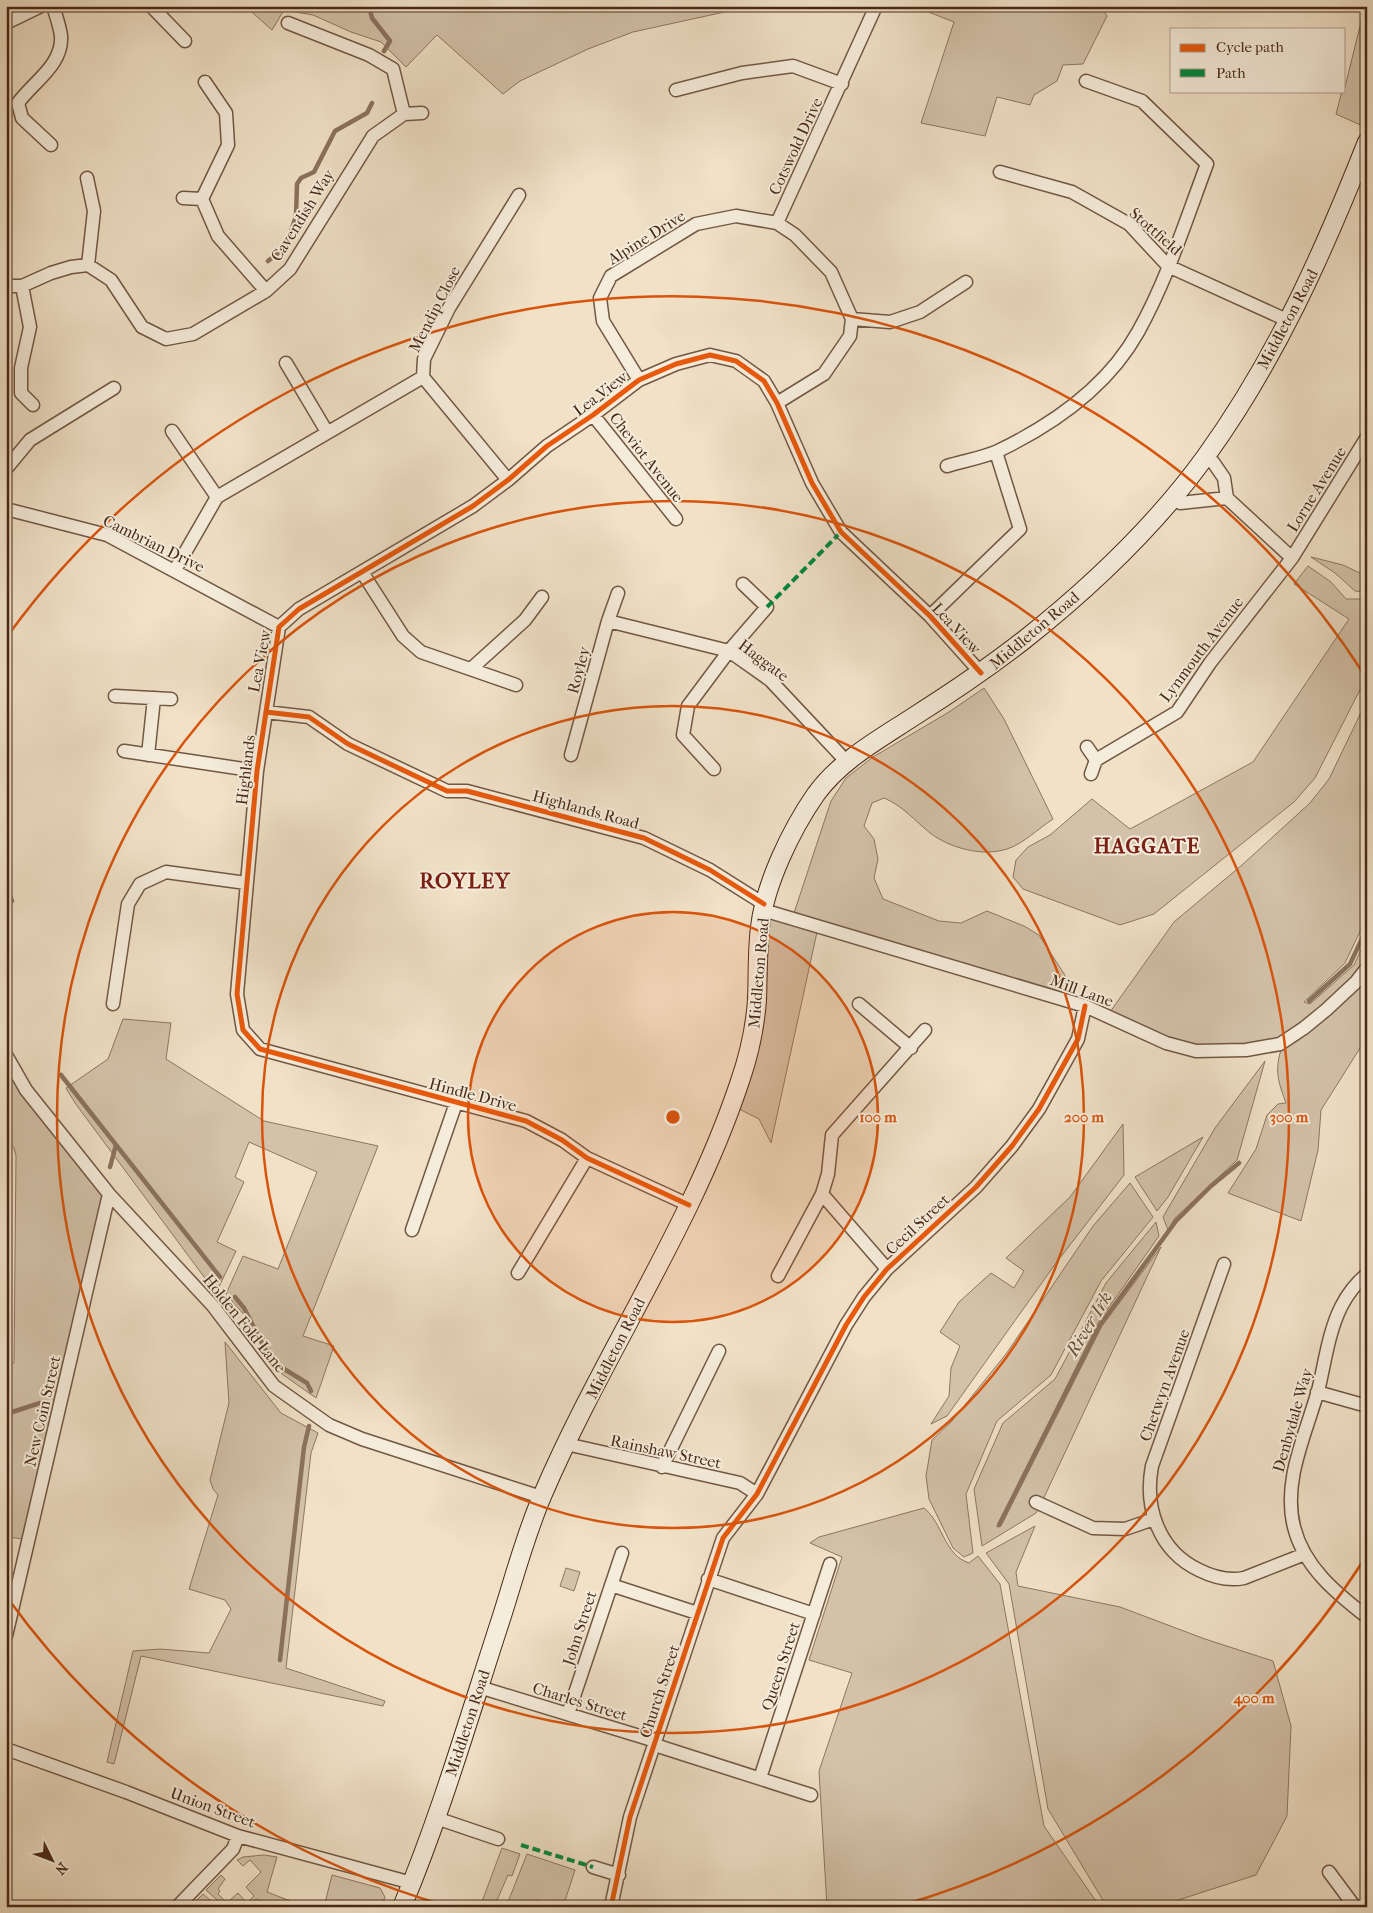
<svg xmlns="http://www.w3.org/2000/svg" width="1373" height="1913" viewBox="0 0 1373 1913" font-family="'IM FELL French Canon',serif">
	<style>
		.green { fill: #d3c2a9; stroke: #8e7660 }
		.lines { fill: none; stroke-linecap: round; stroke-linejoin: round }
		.stream { stroke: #8b725d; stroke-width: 4.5 }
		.minor-casing { stroke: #725743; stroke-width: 15 }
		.secondary-casing { stroke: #482917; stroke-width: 20 }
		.minor { stroke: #f5ecdb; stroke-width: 12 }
		.secondary { stroke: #f5ecdb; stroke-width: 18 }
		.quiet { stroke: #00873e; stroke-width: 4; stroke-dasharray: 8 4; stroke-linecap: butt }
		.cycleway-casing { stroke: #f5ecdb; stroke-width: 8 }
		.cycleway { stroke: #e8590c; stroke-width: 5 }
		.ring { fill: none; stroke: #d8540d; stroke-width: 2.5 }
		.labels { text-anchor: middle; stroke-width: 4; stroke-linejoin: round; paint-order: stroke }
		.street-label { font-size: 16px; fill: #482917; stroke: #f5ecdb }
		.water-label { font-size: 18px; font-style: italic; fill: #694d3a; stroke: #f5ecdb }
		.district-label { font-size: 21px; font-weight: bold; letter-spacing: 1px; fill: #7a1f14; stroke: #f5ecdb }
		.centre { fill: #d8540d; stroke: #f5ecdb; stroke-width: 2.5 }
		.ring-label { font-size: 15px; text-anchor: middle; font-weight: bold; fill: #d8540d; stroke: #f5ecdb; stroke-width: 4; stroke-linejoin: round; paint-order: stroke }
	</style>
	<rect width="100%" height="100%" fill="#f0e1c7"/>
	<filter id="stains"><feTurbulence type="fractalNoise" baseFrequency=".004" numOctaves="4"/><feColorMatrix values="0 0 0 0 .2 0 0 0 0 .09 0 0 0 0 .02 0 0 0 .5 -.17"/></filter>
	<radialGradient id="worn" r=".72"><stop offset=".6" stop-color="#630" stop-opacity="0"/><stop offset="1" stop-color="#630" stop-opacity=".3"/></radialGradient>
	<path class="green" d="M 245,6 L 752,6 L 633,32 L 588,49 L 520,81 L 503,94 L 437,35 L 406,67 L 381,42 L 351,32 L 313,15 L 284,10 L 272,30 Z
		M 913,6 L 1100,6 L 1107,16 L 1083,64 L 1063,65 L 1057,81 L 1034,95 L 1030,105 L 997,97 L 985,136 L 921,123 L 954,22 Z
		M 1365,6 L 1367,119 L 1365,127 L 1336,114 L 1342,91 L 1344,91 Z
		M 1311,557 L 1343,565 L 1362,574 L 1367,566 L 1367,592 L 1355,591 L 1335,573 Z
		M 1308,566 L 1331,582 L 1346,599 L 1367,599 L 1367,676 L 1315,778 L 1294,802 L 1154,914 L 1120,925 L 1023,889 L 1013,877 L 1016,860 L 1028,847 L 1050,835 L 1092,799 L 1130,829 L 1253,762 L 1349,619 L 1294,584 Z
		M 984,688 L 1004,719 L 1053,819 C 1039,828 1023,844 1007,849 C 982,857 950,848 930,833 C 914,820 903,806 884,798 L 872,803 L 864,826 L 874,839 L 878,859 L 874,878 L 883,899 L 939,921 L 961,923 L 987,911 L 1024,926 L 1039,935 L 1068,980 L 1072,998 L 794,913 L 831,801 L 846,778 L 873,757 L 949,712 Z
		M 1367,700 L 1367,917 L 1345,963 L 1304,1002 L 1310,1004 L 1354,965 L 1367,937 L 1367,962 L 1328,1004 L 1277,1040 L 1200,1048 L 1168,1038 L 1110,1012 L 1174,922 L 1242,865 L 1310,803 L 1329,779 Z
		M 770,915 L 817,932 L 771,1143 L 759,1119 L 739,1109 L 760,1042 L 766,993 Z
		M 1367,975 L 1367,1037 L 1321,1110 L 1318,1150 L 1301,1221 L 1228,1193 L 1256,1149 L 1267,1115 L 1278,1104 L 1286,1103 C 1278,1081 1274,1070 1282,1047 Z
		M 123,1019 L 171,1023 L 166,1059 L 264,1121 L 378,1146 L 303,1336 L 334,1346 L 316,1398 L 282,1374 L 246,1317 L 226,1294 L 243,1256 L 278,1269 L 317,1172 L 249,1142 L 235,1177 L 244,1182 L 217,1242 L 236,1251 L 216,1293 L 75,1103 L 66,1088 L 108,1059 Z
		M 1265,1061 L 1237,1160 L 1175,1218 L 1168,1230 L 1163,1217 L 1215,1128 Z
		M 6,1065 L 106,1195 L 24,1539 L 6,1537 L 6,1364 L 14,1363 L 16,1156 L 14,1148 L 6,1136 Z
		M 1123,1124 L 1124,1175 L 1056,1263 L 947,1416 L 931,1424 L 949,1396 L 951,1368 L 960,1346 L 940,1332 L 959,1302 L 991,1273 L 1014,1288 L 1024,1271 L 1006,1258 L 1070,1197 Z
		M 1203,1137 L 1168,1197 L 1157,1211 L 1135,1177 Z
		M 1130,1183 L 1153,1217 L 1101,1281 L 1051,1375 L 997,1421 L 966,1494 L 973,1553 L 964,1557 L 953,1548 L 929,1499 L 926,1476 L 932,1440 L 952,1421 L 1006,1354 L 1093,1226 Z
		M 1156,1222 L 1159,1236 L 1098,1323 L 997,1527 L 1001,1526 L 1102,1326 L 1161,1247 L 1040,1506 L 1036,1513 L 982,1546 L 974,1489 L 1003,1423 L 1055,1379 L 1106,1283 Z
		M 225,1342 L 281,1413 L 318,1433 L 311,1453 L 286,1668 L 385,1701 L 383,1706 L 141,1656 L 114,1764 L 107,1762 L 133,1651 L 160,1649 L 209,1653 L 231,1609 L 225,1600 L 189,1589 L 218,1495 L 213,1489 L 210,1480 L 229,1403 Z
		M 924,1508 C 943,1523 944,1555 969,1563 L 978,1556 L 1000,1584 L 1044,1826 L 1100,1907 L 827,1907 L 819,1771 L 852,1673 L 809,1660 L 842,1557 L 810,1543 L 819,1537 Z
		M 1035,1526 L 1016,1572 L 1018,1586 L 1120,1607 L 1205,1639 L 1273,1661 L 1291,1726 L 1287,1816 L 1256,1875 L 1166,1904 L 1144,1907 L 1107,1907 L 1048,1809 L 1009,1584 L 986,1553 Z
		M 566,1568 L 580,1572 L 574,1591 L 560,1586 Z
		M 502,1848 L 520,1854 L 512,1876 L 508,1875 L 494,1907 L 480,1907 Z
		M 527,1854 L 575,1870 L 563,1907 L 556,1907 L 536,1900 L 534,1907 L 506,1907 Z
		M 264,1855 L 277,1857 L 267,1892 L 306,1907 L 273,1906 L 256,1899 L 252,1907 L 236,1905 L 225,1907 L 206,1890 L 221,1875 L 225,1879 L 218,1889 L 220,1891 L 218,1894 L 225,1901 L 229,1901 L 238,1893 L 247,1903 L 254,1896 L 246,1887 L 261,1872 L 250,1860 L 243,1866 L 237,1860 L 243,1857 Z
		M 332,1875 L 380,1888 L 385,1897 L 381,1907 L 324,1907 Z
		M 203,1894 L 218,1907 L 213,1907 L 209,1903 L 206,1907 L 190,1907 Z"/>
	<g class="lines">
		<path class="stream" d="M 369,6 L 372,18 L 390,41 L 384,51
			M 482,6 L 483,6
			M 268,261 L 278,253 L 289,238 L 296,216 L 297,184 L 301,178 L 314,172 L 335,131 L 367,113 L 372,103
			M 6,886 L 12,901
			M 1309,1001 L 1350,964 L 1367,928
			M 61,1075 L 220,1277
			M 110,1167 L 116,1145
			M 235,1297 L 244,1308 L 271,1361 L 307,1383 L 311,1391
			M 6,1414 L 40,1403
			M 999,1525 L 1100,1325 L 1176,1221 L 1211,1186 L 1239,1163
			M 280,1660 L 304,1447 L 309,1426"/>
		<g class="minor-casing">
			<path id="minor" d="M 151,6 L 185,41
				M 6,23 L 41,6
				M 205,82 L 226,113 L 228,145 L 202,199 L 218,236 L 266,291
				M 676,90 L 742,73 L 793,66 L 842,84
				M 404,114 L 422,113
				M 51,145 L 22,118 L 18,103 C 33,82 63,65 61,36 C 60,27 56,16 53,6
				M 1000,172 L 1072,192 L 1129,224 L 1168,266 L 1289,321
				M 87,178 L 94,211 L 88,265
				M 183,198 L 202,199
				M 777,223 L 876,6
				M 6,286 L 22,286 L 51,273 L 71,267 L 88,265 L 111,280 L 142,327 L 166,339 L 193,334 L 266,291 L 290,269 L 373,136 L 404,114 L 393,69 L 369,55 L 288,23
				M 22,286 L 30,327 L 21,368 L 21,393 L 33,405
				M 852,319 L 890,322 L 920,312 L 966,282
				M 286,363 L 327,432
				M 639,380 L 603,321 L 600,298 L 611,276 L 696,224 L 736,216 L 777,223 L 795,235 L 831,272 L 852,319 L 850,336 L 824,374 L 777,403
				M 593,415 L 676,519
				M 172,431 L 217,497
				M 1206,456 L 1213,462 L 1224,478 L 1227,498 L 1292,558
				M 947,466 C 963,461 982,458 998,451 C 1052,425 1108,386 1138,332 C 1167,280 1186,220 1207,164 L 1142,101 L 1086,81
				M 6,469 L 30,440 L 114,388
				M 508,480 L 423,377 L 424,359 L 449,308 L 519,195
				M 1172,498 L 1180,503 L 1227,498
				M 6,509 L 107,535 L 279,627
				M 175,570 L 217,497 L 423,377
				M 362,572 L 403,636 L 421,652 L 516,685
				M 930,616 L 1020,529 L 996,452
				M 608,621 L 729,651 L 770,680 L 846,761
				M 472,668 L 525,620 L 542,597
				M 115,696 L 171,699
				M 266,712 L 279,627 L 299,609 L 473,506 L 508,480 L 547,446 L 593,415 L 639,380 L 676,364 L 710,355 L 736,361 L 764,381 L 777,403 L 812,483 L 841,532 L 930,616 L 981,673
				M 1087,747 L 1096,760 L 1091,774
				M 124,751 L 257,771
				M 148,755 L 154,698
				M 571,755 L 608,621 L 618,593
				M 1096,760 L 1177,712 L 1210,663 L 1292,558 L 1367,437
				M 714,769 L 683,735 L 688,706 L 729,651 L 767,607 L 743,584
				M 763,910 L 1085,1006 L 1166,1043 L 1196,1051 L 1246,1050 L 1280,1044 L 1304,1028 L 1326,1010 L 1356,982 L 1367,968
				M 113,1004 L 128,904 L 140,884 L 166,872 L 246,883
				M 859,1004 L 911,1048
				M 6,1055 L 26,1090 L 109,1194 L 213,1306 L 274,1386 L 329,1425 L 362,1439 L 541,1497
				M 822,1194 L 887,1269
				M 689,1205 L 587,1158 L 562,1140 L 526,1121 L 260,1049 L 243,1030 L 237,994 L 257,771 L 266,712 L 309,717 L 348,744 L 447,791 L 467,791 L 644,838 L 710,870 L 764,904
				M 412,1230 L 456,1103
				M 1224,1264 L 1152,1466 C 1144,1508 1159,1551 1199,1570 C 1213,1577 1229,1581 1244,1578 L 1305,1554
				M 518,1273 L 587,1158
				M 1367,1274 C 1356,1283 1347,1295 1341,1307 C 1329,1331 1325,1361 1319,1387 C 1307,1432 1282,1480 1294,1527 C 1304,1567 1336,1593 1367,1617
				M 778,1276 L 822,1194 L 828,1174 L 832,1135 L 925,1030
				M 1317,1392 L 1367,1406
				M 566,1444 L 740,1483 L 757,1494
				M 662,1467 L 719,1351
				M 1036,1502 L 1093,1528 L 1125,1529 L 1154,1519
				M 708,1579 L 814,1614
				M 611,1585 L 697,1613
				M 6,1636 L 109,1194
				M 479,1687 L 649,1739 L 661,1747 L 811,1795
				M 568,1714 L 622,1553
				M 6,1749 L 126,1792 L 238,1836 L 412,1883
				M 760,1778 L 830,1564
				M 436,1818 L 498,1839
				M 593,1867 L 619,1875
				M 1329,1872 L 1355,1907
				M 177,1907 L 233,1849 L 238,1836
				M 611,1907 L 630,1817 L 723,1538 L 757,1494 L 846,1325 L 864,1297 L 887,1269 L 976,1187 L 1012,1146 L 1039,1109 L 1078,1039 L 1085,1006"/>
		</g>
		<g class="secondary-casing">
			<path id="secondary" d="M 402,1907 C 441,1814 469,1717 500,1622 C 514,1579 525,1535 543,1494 C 603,1354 692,1226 740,1081 C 749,1055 755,1028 757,1000 C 758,976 757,951 760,927 C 765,884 791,830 816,794 C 841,760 878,740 913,717 C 951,693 988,668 1024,640 C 1091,587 1156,525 1206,456 C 1276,359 1323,253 1367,142"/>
		</g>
		<use href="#minor" class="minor"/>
		<use href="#secondary" class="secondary"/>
		<path class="quiet" d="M 767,607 L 841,532
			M 521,1845 L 593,1867"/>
		<g class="cycleway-casing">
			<path id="cycleway" d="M 266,712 L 279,627 L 299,609 L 473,506 L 508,480 L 547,446 L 593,415 L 639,380 L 676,364 L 710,355 L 736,361 L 764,381 L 777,403 L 812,483 L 841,532 L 930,616 L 981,673
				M 689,1205 L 587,1158 L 562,1140 L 526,1121 L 260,1049 L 243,1030 L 237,994 L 257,771 L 266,712 L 309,717 L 348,744 L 447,791 L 467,791 L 644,838 L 710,870 L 764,904
				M 611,1907 L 630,1817 L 723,1538 L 757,1494 L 846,1325 L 864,1297 L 887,1269 L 976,1187 L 1012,1146 L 1039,1109 L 1078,1039 L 1085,1006"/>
		</g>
		<use href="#cycleway" class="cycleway"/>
	</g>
	<circle cx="673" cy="1117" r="205" fill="#d8540d" fill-opacity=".12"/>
	<g class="ring">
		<circle cx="673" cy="1117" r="205"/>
		<circle cx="673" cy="1117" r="411"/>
		<circle cx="673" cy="1117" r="616"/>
		<path d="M1365 1558A821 821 0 0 1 899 1906M447 1906A821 821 0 0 1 9 1600M9 634A821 821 0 0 1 1365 676"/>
	</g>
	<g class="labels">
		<g class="street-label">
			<text transform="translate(795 146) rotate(-65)" y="6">Cotswold Drive</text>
			<text transform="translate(302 215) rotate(-58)" y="6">Cavendish Way</text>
			<text transform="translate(1156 231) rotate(41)" y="6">Stottfield</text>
			<text transform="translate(646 237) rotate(-32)" y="6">Alpine Drive</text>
			<text transform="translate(434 309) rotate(-63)" y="6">Mendip Close</text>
			<text transform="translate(1287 319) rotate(-62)" y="6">Middleton Road</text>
			<text transform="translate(600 393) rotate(-37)" y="6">Lea View</text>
			<text transform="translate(647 457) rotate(52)" y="6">Cheviot Avenue</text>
			<text transform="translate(1316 489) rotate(-58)" y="6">Lorne Avenue</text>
			<text transform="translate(154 543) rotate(26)" y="6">Cambrian Drive</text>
			<text transform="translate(957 628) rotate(47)" y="6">Lea View</text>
			<text transform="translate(1034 630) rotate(-40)" y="6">Middleton Road</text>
			<text transform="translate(1201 649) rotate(-53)" y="6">Lynmouth Avenue</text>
			<text transform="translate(764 660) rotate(37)" y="6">Haggate</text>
			<text transform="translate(259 661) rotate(-79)" y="6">Lea View</text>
			<text transform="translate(578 670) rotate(-75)" y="6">Royley</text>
			<text transform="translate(245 770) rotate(-83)" y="6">Highlands</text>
			<text transform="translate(586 809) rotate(15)" y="6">Highlands Road</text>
			<text transform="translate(758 973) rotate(-85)" y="6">Middleton Road</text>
			<text transform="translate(1082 990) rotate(20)" y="6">Mill Lane</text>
			<text transform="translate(473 1094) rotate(15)" y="6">Hindle Drive</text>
			<text transform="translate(917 1224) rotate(-43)" y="6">Cecil Street</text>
			<text transform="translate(245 1323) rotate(51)" y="6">Holden Fold Lane</text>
			<text transform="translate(615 1348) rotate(-63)" y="6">Middleton Road</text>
			<text transform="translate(1164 1385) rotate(-70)" y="6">Chetwyn Avenue</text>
			<text transform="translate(42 1411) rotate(-77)" y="6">New Coin Street</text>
			<text transform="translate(1292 1420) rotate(-74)" y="6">Denbydale Way</text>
			<text transform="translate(666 1451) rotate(12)" y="6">Rainshaw Street</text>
			<text transform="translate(579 1628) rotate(-72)" y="6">John Street</text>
			<text transform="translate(780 1666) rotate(-72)" y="6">Queen Street</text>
			<text transform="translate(659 1691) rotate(-72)" y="6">Church Street</text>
			<text transform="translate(580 1701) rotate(17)" y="6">Charles Street</text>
			<text transform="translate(467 1723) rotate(-72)" y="6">Middleton Road</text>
			<text transform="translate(213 1807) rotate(20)" y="6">Union Street</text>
		</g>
		<g class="water-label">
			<text transform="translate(1089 1324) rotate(-59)" y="6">River Irk</text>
		</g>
		<g class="district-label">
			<text x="1147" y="853">HAGGATE</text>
			<text x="465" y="888">ROYLEY</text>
		</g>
	</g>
	<circle cx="673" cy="1117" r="8" class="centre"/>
	<g class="ring-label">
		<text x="878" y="1122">100 m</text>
		<text x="1084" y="1122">200 m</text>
		<text x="1289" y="1122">300 m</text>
		<text x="1254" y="1703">400 m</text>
	</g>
	<rect width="1373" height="1913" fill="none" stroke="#f0e1c7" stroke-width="25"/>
	<rect x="8" y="8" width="1358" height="1898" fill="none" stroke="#482917" stroke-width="2.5"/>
	<rect x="12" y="12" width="1348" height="1888" fill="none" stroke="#482917"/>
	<rect x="1170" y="28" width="175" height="65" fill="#f5ecdb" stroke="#b09e8d"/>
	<rect x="1180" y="44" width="25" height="8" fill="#e8590c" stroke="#b09e8d"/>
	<text x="1216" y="52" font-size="15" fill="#482917">Cycle path</text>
	<rect x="1180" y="69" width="25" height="8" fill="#00873e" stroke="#b09e8d"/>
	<text x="1216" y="78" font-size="15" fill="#482917">Path</text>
	<g transform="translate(52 1860) rotate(132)" stroke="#f5ecdb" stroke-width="4" paint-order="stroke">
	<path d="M0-4L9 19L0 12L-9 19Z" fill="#482917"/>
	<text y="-8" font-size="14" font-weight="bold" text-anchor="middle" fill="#482917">N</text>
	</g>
	<rect width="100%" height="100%" filter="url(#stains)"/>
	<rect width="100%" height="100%" fill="url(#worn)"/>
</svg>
